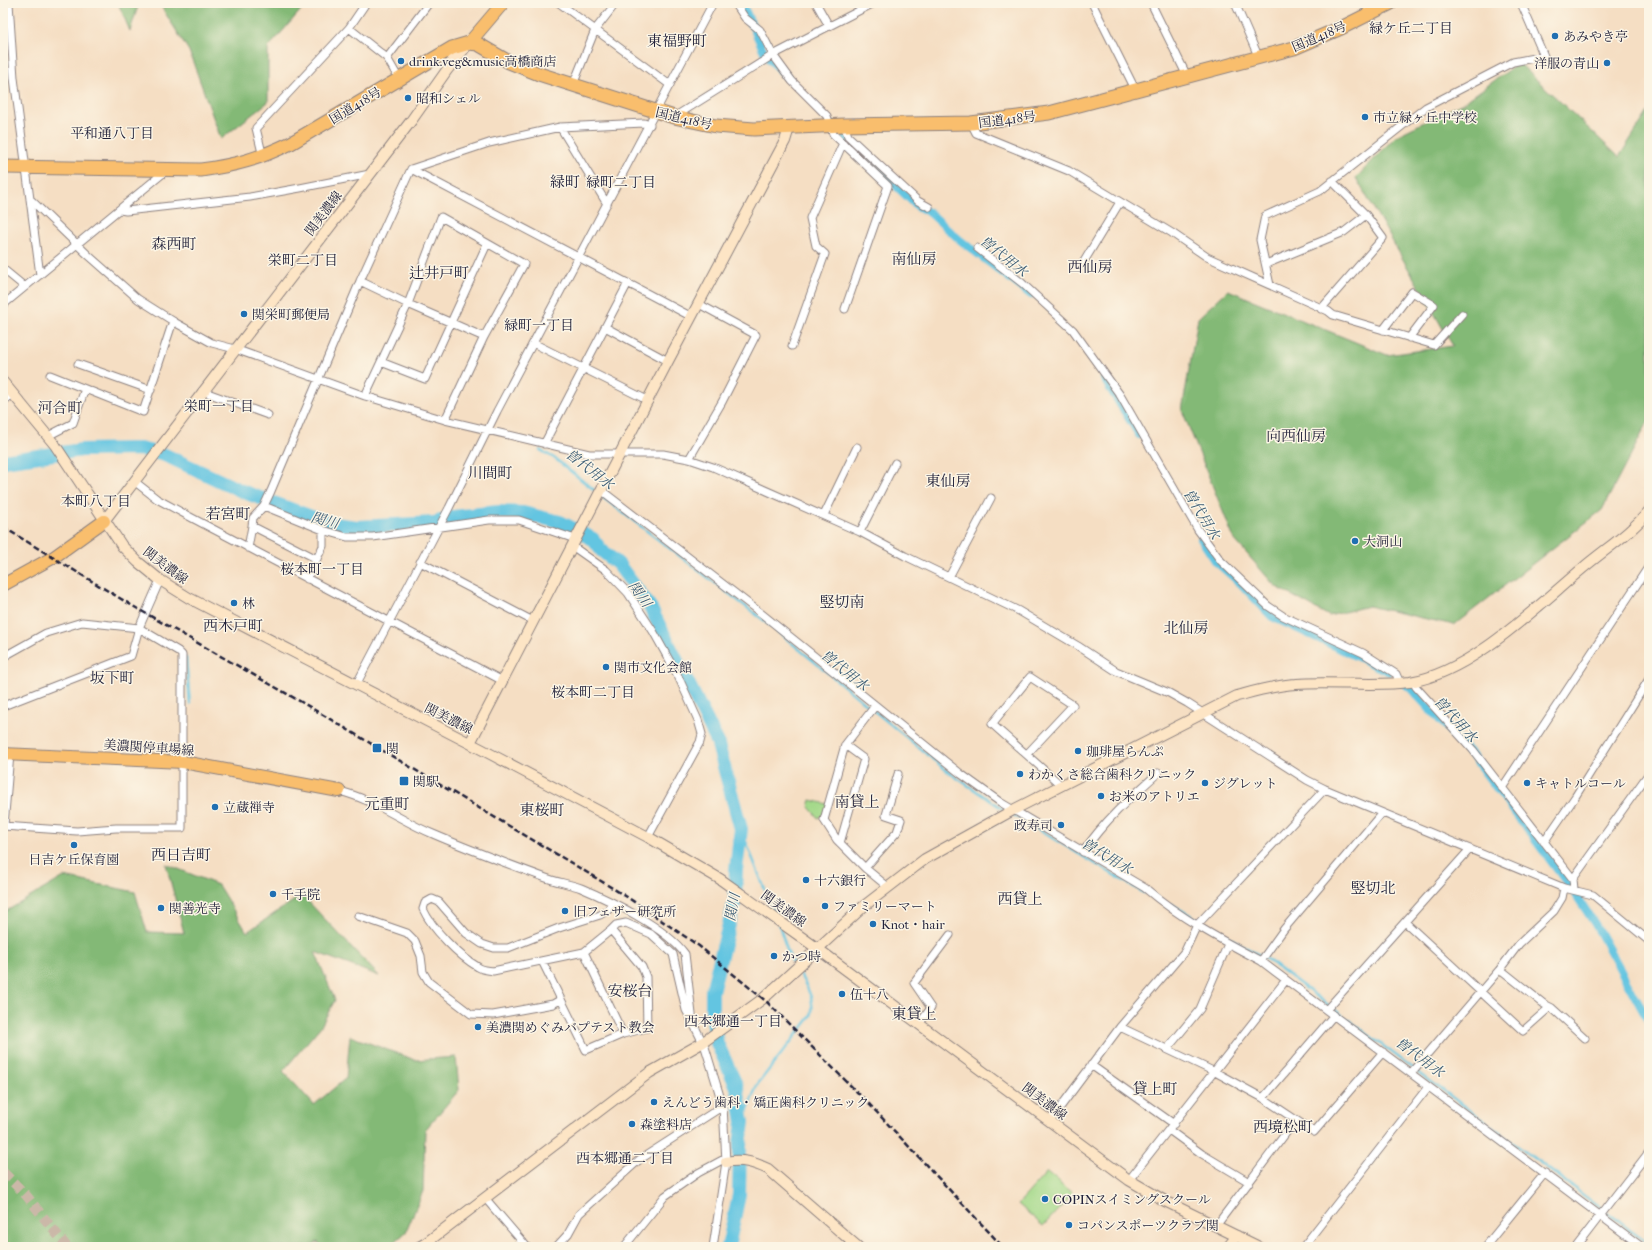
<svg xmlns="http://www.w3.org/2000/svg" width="1652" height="1250" viewBox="0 0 1652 1250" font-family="'IM FELL French Canon','Noto Serif JP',serif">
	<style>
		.green { fill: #a4d98a; stroke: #637e62 }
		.forest { fill: #83b976; stroke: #526e58 }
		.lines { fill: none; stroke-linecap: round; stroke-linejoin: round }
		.stream { stroke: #63c5e1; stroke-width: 2.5 }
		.canal { stroke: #63c5e1; stroke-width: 8 }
		.river { stroke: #63c5e1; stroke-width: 14 }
		.secondary-tunnel { stroke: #cbb8a8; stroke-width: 10; stroke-dasharray: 10 5; stroke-linecap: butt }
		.street-casing { stroke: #8c807f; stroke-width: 9 }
		.secondary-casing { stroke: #8c807f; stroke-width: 12 }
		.primary-casing { stroke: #8c807f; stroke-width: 14 }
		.highway-casing { stroke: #8c807f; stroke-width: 15 }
		.street { stroke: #fff; stroke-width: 7 }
		.secondary { stroke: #fde5c5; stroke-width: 10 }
		.primary { stroke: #f9be6d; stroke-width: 12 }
		.highway { stroke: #f9be6d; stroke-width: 13 }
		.rail { stroke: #22223b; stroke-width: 2.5; stroke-dasharray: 6 3; stroke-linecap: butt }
		.poi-dot { fill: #1f6fb2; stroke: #fcf5e5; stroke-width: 1.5 }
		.labels { text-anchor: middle; stroke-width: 3; stroke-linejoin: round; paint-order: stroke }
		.street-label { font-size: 13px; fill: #22223b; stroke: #fcf5e5 }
		.poi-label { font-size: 13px; fill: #22223b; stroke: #fcf5e5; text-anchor: start }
		.neighbourhood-label { font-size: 14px; fill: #22223b; stroke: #fcf5e5 }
		.water-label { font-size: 14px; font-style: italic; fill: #395b75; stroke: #fcf5e5 }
		.quarter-label { font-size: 15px; fill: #22223b; stroke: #fcf5e5 }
	</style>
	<rect width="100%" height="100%" fill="#fcf5e5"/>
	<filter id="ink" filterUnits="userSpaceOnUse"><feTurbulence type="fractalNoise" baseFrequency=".025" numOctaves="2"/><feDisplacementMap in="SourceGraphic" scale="8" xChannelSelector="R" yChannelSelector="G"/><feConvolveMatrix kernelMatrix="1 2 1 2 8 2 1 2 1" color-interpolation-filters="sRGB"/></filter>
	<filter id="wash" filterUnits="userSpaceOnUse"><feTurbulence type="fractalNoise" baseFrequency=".012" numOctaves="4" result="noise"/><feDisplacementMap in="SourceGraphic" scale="16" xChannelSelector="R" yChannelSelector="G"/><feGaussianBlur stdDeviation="0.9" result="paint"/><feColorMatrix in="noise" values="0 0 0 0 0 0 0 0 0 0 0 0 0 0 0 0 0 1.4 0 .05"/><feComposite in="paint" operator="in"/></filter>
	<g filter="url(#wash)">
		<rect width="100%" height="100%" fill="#f5dec3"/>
		<path class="green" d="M 811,800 L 827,804 L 823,815 L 818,818 L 809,807 Z
			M 1047,1172 L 1073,1194 L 1043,1226 L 1018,1204 Z"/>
		<path class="forest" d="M 118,3 L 139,3 L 130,31 Z
			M 159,3 L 307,3 L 268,48 L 268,102 L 221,139 L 189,51 Z
			M 1519,63 L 1619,157 L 1649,110 L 1649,420 L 1602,510 L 1454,625 L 1368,606 L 1329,616 L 1275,586 L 1234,539 L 1182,410 L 1198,318 L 1228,290 L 1387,355 L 1453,346 L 1356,178 L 1396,136 L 1463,103 Z
			M 166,864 L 218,885 L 247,932 L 302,895 L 379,976 L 315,952 L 335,1000 L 321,1026 L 283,1071 L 314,1105 L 346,1078 L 350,1036 L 415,1060 L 456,1057 L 459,1090 L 425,1130 L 423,1191 L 406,1232 L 389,1247 L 322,1247 L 318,1242 L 308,1247 L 3,1247 L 3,913 L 64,877 L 135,892 L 147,932 L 184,933 Z"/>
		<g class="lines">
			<path class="stream" d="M 540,450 L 554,458 L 598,493
				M 601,496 L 766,622 L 951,774 L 1006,811
				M 186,658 L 190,704
				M 1012,814 L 1144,893
				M 741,829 L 775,915
				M 1171,904 L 1268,960 L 1649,1244
				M 779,925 L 788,953 L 795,967
				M 743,1122 L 757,1085 L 811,1016 C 816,999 806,986 798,971"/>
			<path class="canal" d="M 742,3 L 766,56 L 786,76
				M 832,125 L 917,206 L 930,213 L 960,240 L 1031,295
				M 1104,379 L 1139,435
				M 1201,539 L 1216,562 L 1241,584 L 1272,617 L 1389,672
				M 1401,681 L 1411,689 L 1471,754 L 1576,895 L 1595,924 L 1649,1022"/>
			<path class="river" d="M 3,461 L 82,450 L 140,449 L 165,455 L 244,492 L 328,523 L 357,527 L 435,523 L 453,517 L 498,512 L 523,513 L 560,522 L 593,539 L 601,550 L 618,564 L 650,607 L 717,741 L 741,829 L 736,870 L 735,901 L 712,991 L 712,1014 L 717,1043 L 737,1087 L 743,1122 L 740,1145 L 739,1195 L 728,1247"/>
		</g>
	</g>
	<g filter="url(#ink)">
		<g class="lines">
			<path class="secondary-tunnel" d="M 3,1172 L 26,1195 L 67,1247"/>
			<g class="street-casing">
				<path id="street" d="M 9,3 L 14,78 L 40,275
					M 559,3 L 670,85
					M 735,3 L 745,18 L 760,30 L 773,55 L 792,81 L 827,116 L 833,134 L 888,186 L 845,309
					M 816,3 L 829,26
					M 1092,3 L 1134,87 L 1134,91
					M 1151,3 L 1185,72 L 1187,78
					M 1235,3 L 1259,58
					M 1366,3 L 1370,14
					M 349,28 L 387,58 L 399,79
					M 387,58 L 429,3
					M 573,85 L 595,30 L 616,3
					M 674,117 L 773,55 L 874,3
					M 971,123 L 976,133 L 1069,171 L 1172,233 L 1207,257 L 1328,311 L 1333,315 L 1434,345 L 1462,314
					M 844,125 L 848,136 L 918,201 L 929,207
					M 560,127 L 607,204
					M 263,157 L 256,128 L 349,28 L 366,3
					M 411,169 L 692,317
					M 30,199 L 87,254 L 138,299 L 176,323 L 212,343 L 235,349 L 365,396 L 445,420 L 589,454 L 663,454 L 689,459 L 713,467 L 860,532 L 905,556 L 1019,611 L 1078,646 L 1116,671 L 1169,693 L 1187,703 L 1307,780 L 1325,789 L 1564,888 L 1593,895 L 1649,941
					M 120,210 L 126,211 L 250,197 L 300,188 L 370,174
					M 977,248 L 1022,283 L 1073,330 L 1120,395 L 1198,530 L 1221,561 L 1268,606 L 1283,616 L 1363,653 L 1396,674 L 1400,683
					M 1083,263 L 1120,202
					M 1266,264 L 1344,232 L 1366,215
					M 3,269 L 25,287
					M 360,281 L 408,304 L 484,337
					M 1270,285 L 1260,240 L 1265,216 L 1320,191 L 1426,107 L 1513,62 L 1544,56 L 1521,3
					M 3,305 L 167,170
					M 1321,309 L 1383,238 L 1366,215 L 1332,181
					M 605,327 L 668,361
					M 1383,330 L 1412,292 L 1434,305 L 1409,338
					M 533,343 L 649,401
					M 792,346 L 825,254 L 816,246 L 810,218 L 843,143
					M 381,362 L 425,379 L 487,244
					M 78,364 L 151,390
					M 50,375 L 143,412 L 173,321
					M 202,391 L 268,415
					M 365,396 L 408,304 L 441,217 L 524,264 L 484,337 L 445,420
					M 3,402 L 13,393
					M 48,436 L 73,423 L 85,389
					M 544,444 L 628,283
					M 689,459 L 722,402 L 756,335 L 699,304
					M 134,481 L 157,499 L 194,519 L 503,681
					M 601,490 L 762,614 L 961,774 L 1000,802 L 1145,888 C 1180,918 1221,940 1261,961 L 1642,1247
					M 264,506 L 323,530 L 347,537 L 373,537 L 489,520 L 519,520 L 575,539
					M 824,515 L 857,447
					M 252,526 L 253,518 L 264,506 L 271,491 L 360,281 L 411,169 L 489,143 L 560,127 L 644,123 L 650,125
					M 860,532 L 895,463
					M 572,546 L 606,570 L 628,593 L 653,631 L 678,676 L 698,720 L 702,734 L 700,742 L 648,837
					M 248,548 L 252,526 L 317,559
					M 420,562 L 533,621
					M 949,577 L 991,498
					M 307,579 L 323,546 L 323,530
					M 3,657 L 46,633 L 82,622 L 139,628 L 178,651 L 182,655 L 182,828 L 116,828 L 77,831 L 3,826
					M 1413,681 L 1416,687 L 1473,750 L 1573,879 L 1574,889
					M 356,685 L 449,508 L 497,411 L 713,3
					M 3,706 L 131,656 L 139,628 L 160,580
					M 1027,754 L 1073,705 L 1030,677 L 992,724 L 1062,786
					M 1502,788 L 1649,566
					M 339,791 C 373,799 401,821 433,834 C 470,850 508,864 546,878 C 557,882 570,884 581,888 C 612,901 666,928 685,954 L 693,1023 L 705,1047 L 723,1106 L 726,1162 L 713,1247
					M 4,826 L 10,754
					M 1544,842 L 1575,797 L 1649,679
					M 840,843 L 864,759 L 845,745
					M 1083,852 C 1104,821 1130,798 1158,773
					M 865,868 L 837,840 L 824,820 L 845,745 L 875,706
					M 1573,879 L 1649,773
					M 888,887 L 865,868 L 897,832 L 901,820 L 886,815 L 898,774
					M 358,916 L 407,933 L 415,941 L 421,956 L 423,972 L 429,982 L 471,1014 L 493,1015 L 553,1004 L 560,1000
					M 1405,922 L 1523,1031 L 1550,1007
					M 611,930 L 616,925 L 626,923 L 635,927 L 651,934 L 673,954 L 686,1010 L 692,1021
					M 584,952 L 623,1034
					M 542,961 L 586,1050 L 623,1034 L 647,1028 L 646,977 L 642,967 L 611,930 L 584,952 L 493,971 C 488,970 482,970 478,967 C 459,956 432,929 423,909 L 425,903 L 432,899 L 439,902 L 466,933 L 482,944 L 494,948 L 508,948 L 559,928 L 600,915 L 608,910 L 612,903
					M 1261,961 L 1284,929 L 1382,813
					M 1500,969 L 1544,1004 L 1552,1008 L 1585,1038
					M 1327,1009 L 1470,849
					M 919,1024 L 931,1008 L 914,983 L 950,935
					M 1120,1027 L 1215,1072 L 1263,1098 L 1314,1132 L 1383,1052
					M 1167,1049 L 1200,1009 L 1228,944
					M 1091,1065 L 1174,1124
					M 1411,1073 L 1500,969 L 1519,944 L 1554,911 L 1562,898 L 1564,888
					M 1263,1098 L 1334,1015
					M 1050,1121 L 1120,1027 L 1185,951 L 1197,925 L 1325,789
					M 1169,1130 L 1202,1154 L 1249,1182
					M 1129,1180 L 1286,980
					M 485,1198 L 527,1247
					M 1216,1226 L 1295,1121
					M 515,1247 L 523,1242
					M 556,1247 L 568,1234 L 579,1214 L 639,1160 L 723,1106
					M 624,1247 L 665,1196 L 698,1173 L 726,1158
					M 1303,1247 L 1428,1087
					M 1485,1247 L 1545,1173
					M 1576,1247 L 1649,1152"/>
			</g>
			<g class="secondary-casing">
				<path id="secondary" d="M 462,44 L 447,70 L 469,43
					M 3,382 L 55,445 L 122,546 L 138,562 L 160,580 L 189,598 L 481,749 L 648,837 L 720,879 L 818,949 L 1129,1180 L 1165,1201 L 1259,1247
					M 104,521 L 411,121 L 447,70
					M 470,743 L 668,361 L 785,141 L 789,128
					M 726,1162 C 742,1159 753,1162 768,1169 L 858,1247
					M 419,1247 L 426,1243 L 649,1073 L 702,1043 L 764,998 L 864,906 L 925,859 L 1015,809 L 1237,696 C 1256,691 1276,685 1296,684 C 1334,681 1372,687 1410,682 C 1472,672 1536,607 1583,568 C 1604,550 1631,533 1649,511
					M 1228,1247 L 1237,1236"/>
			</g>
			<g class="primary-casing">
				<path id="primary" d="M 469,43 L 503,3
					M 3,585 L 54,557 L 104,521
					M 3,754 L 183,762 L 339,791"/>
			</g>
			<g class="highway-casing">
				<path id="highway" d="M 3,167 L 201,170 C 237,165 258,159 291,143 L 452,48 L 469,43 L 478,44 L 509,62 L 539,74 L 674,117 L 716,126 L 754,129 L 844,125 L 971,123 L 1049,113 L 1294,48 L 1341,28 L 1391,3"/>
			</g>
			<use href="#street" class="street"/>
			<use href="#secondary" class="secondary"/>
			<use href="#primary" class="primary"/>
			<use href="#highway" class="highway"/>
			<path class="rail" d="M 3,527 L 131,605 L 303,703 L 573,864 L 627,897 L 699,946 L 767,1002 L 870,1105 L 1003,1247"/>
		</g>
	</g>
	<g class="poi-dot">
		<circle cx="1555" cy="36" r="4"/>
		<circle cx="401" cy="61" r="4"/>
		<circle cx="1607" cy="63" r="4"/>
		<circle cx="408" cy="98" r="4"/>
		<circle cx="1365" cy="117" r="4"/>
		<circle cx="244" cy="314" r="4"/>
		<circle cx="1355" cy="541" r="4"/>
		<circle cx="234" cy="603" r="4"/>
		<circle cx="606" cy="667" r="4"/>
		<rect x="372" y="743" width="10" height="10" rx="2"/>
		<circle cx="1078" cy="751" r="4"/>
		<circle cx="1020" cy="774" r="4"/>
		<rect x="399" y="776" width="10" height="10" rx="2"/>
		<circle cx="1205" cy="783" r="4"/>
		<circle cx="1527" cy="783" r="4"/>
		<circle cx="1101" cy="796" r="4"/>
		<circle cx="215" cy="807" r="4"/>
		<circle cx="1061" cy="825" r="4"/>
		<circle cx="74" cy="845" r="4"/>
		<circle cx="806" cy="880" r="4"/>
		<circle cx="273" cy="894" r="4"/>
		<circle cx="825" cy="906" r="4"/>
		<circle cx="161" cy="908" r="4"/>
		<circle cx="565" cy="911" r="4"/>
		<circle cx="873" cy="924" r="4"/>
		<circle cx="774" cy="956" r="4"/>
		<circle cx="842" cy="994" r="4"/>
		<circle cx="478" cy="1027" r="4"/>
		<circle cx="654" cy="1102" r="4"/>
		<circle cx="632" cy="1124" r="4"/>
		<circle cx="1045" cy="1199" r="4"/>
		<circle cx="1069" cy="1225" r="4"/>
	</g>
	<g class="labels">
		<g class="street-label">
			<text transform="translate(1319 36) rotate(-23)" y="5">国道418号</text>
			<text transform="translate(355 105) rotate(-31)" y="5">国道418号</text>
			<text transform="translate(684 118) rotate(13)" y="5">国道418号</text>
			<text transform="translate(1007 119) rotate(-7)" y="5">国道418号</text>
			<text transform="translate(323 213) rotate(-53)" y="5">関美濃線</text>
			<text transform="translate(166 565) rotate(37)" y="5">関美濃線</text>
			<text transform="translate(449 718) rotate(27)" y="5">関美濃線</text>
			<text transform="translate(149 747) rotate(4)" y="5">美濃関停車場線</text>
			<text transform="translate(784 908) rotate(36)" y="5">関美濃線</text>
			<text transform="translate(1045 1101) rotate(37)" y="5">関美濃線</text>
		</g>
		<g class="poi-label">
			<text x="1563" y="41">あみやき亭</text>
			<text x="409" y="66">drink.veg&amp;music高橋商店</text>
			<text x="1599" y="68" text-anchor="end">洋服の青山</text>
			<text x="416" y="103">昭和シェル</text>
			<text x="1373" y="122">市立緑ヶ丘中学校</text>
			<text x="252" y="319">関栄町郵便局</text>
			<text x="1363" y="546">大洞山</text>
			<text x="242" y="608">林</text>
			<text x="614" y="672">関市文化会館</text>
			<text x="386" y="753">関</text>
			<text x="1086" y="756">珈琲屋らんぷ</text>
			<text x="1028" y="779">わかくさ総合歯科クリニック</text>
			<text x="413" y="786">関駅</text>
			<text x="1213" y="788">ジグレット</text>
			<text x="1535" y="788">キャトルコール</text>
			<text x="1109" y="801">お米のアトリエ</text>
			<text x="223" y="812">立蔵禅寺</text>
			<text x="1053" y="830" text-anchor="end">政寿司</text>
			<text x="74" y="864" text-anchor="middle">日吉ケ丘保育園</text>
			<text x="814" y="885">十六銀行</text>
			<text x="281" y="899">千手院</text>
			<text x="833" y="911">ファミリーマート</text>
			<text x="169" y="913">関善光寺</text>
			<text x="573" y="916">旧フェザー研究所</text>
			<text x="881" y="929">Knot・hair</text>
			<text x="782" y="961">かつ時</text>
			<text x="850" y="999">伍十八</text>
			<text x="486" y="1032">美濃関めぐみバプテスト教会</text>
			<text x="662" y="1107">えんどう歯科・矯正歯科クリニック</text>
			<text x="640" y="1129">森塗料店</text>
			<text x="1053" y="1204">COPINスイミングスクール</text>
			<text x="1077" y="1230">コパンスポーツクラブ関</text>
		</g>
		<g class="neighbourhood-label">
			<text x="1411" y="33">緑ケ丘二丁目</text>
			<text x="112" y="138">平和通八丁目</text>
			<text x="621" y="187">緑町二丁目</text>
			<text x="303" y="265">栄町二丁目</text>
			<text x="539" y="330">緑町一丁目</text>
			<text x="219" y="411">栄町一丁目</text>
			<text x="96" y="506">本町八丁目</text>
			<text x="322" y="574">桜本町一丁目</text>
			<text x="593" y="697">桜本町二丁目</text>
			<text x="733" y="1026">西本郷通一丁目</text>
			<text x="625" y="1163">西本郷通二丁目</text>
		</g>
		<g class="water-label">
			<text transform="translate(1004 256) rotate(39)" y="5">曽代用水</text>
			<text transform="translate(590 469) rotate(38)" y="5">曽代用水</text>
			<text transform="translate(1202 514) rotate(59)" y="5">曽代用水</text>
			<text transform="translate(325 520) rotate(15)" y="5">関川</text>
			<text transform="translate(640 594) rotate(54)" y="5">関川</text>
			<text transform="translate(845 670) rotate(39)" y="5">曽代用水</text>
			<text transform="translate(1456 719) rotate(48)" y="5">曽代用水</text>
			<text transform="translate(1107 856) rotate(31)" y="5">曽代用水</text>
			<text transform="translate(732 907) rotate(-79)" y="5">関川</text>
			<text transform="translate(1420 1057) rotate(37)" y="5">曽代用水</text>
		</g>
		<g class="quarter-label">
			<text x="677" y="46">東福野町</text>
			<text x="565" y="187">緑町</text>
			<text x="174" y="249">森西町</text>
			<text x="914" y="264">南仙房</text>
			<text x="1090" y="272">西仙房</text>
			<text x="439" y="278">辻井戸町</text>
			<text x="60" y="413">河合町</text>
			<text x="1296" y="441">向西仙房</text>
			<text x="490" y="478">川間町</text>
			<text x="948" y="486">東仙房</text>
			<text x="228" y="519">若宮町</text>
			<text x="842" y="607">竪切南</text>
			<text x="233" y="631">西木戸町</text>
			<text x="1186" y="633">北仙房</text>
			<text x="112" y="683">坂下町</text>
			<text x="857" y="807">南貸上</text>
			<text x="387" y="809">元重町</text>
			<text x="542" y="815">東桜町</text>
			<text x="181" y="860">西日吉町</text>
			<text x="1373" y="893">竪切北</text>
			<text x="1020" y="904">西貸上</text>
			<text x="630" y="996">安桜台</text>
			<text x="914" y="1019">東貸上</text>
			<text x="1155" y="1094">貸上町</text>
			<text x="1283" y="1132">西境松町</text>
		</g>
	</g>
	<rect width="1652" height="1250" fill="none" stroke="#fcf5e5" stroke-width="16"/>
</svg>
